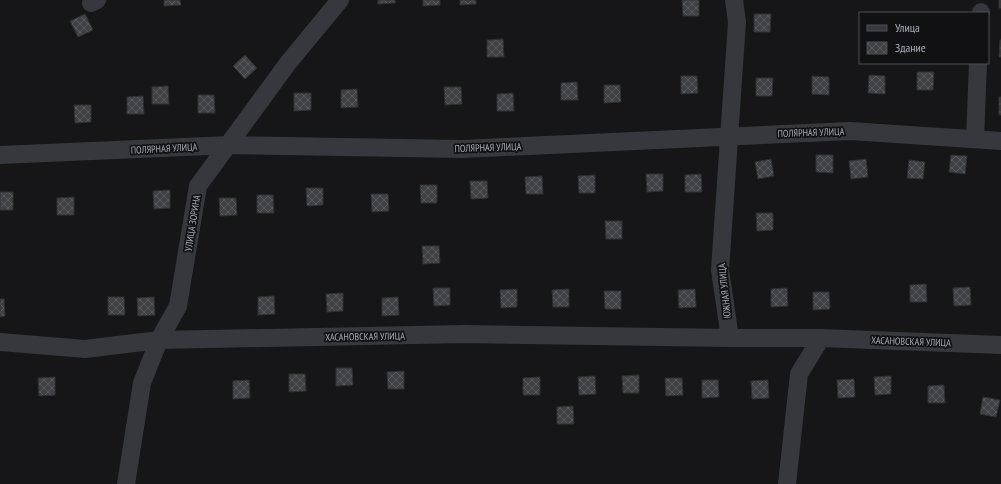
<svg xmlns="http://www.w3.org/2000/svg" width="1001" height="484" viewBox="0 0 1001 484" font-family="'PT Sans Narrow',sans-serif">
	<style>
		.building { fill: url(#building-cross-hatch); stroke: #303034 }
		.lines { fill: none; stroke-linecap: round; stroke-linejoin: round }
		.street { stroke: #37383d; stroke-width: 18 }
		.labels { text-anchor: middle; stroke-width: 3.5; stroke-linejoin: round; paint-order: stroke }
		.street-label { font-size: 10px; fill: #a8adb8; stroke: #111113 }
	</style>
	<defs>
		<pattern id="building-cross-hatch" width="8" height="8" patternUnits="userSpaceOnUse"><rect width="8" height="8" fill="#404145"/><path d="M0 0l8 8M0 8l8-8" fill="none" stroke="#595a5e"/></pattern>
	</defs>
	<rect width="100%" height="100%" fill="#161618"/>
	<path class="building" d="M 164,0 L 180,0 L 181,5 L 164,6 Z
		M 378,0 L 395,0 L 395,3 L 378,4 Z
		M 423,0 L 440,0 L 440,5 L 423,6 Z
		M 460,0 L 476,0 L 476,4 L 460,5 Z
		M 682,0 L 699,0 L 699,16 L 683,16 Z
		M 999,0 L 1001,0 L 1001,8 L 999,8 Z
		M 85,14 L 93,30 L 78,37 L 70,21 Z
		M 754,14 L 771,14 L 770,32 L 754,32 Z
		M 503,39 L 504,57 L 487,57 L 487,40 Z
		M 1000,40 L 1001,40 L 1001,57 L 999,57 Z
		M 245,55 L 257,68 L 245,79 L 233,66 Z
		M 917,72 L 934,72 L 933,90 L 917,90 Z
		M 869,75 L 885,76 L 885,94 L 868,93 Z
		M 681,76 L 697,76 L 698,93 L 681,94 Z
		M 812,76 L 829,77 L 829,95 L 812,94 Z
		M 756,78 L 773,78 L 772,96 L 756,96 Z
		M 577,82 L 578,100 L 561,100 L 561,83 Z
		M 604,85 L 620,85 L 621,102 L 604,103 Z
		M 168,86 L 169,104 L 152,104 L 152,87 Z
		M 444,87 L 461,87 L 462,104 L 445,105 Z
		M 357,89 L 358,107 L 341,108 L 341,90 Z
		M 294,93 L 311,93 L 311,110 L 294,111 Z
		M 513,93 L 514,111 L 497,111 L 497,94 Z
		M 198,95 L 214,95 L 215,113 L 198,113 Z
		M 143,96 L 144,114 L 127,114 L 127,97 Z
		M 999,97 L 1001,97 L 1001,115 L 999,115 Z
		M 74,105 L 91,105 L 91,122 L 75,123 Z
		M 816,155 L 833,155 L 833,173 L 816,172 Z
		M 951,155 L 967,156 L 965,174 L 949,172 Z
		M 771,159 L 774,176 L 758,179 L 755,162 Z
		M 866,159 L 868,177 L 851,179 L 849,161 Z
		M 909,160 L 925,162 L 923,179 L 907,178 Z
		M 646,174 L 663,174 L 663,191 L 647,192 Z
		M 701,174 L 702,192 L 685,192 L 685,175 Z
		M 595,175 L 595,193 L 579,193 L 578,176 Z
		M 542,176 L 543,194 L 526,194 L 525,177 Z
		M 470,181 L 487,181 L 488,198 L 471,199 Z
		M 420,185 L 437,185 L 437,203 L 421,203 Z
		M 306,188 L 323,188 L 323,205 L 307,206 Z
		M 170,190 L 170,208 L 154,209 L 153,191 Z
		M 0,192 L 13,192 L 13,210 L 0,210 Z
		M 371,194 L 388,194 L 389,211 L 372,212 Z
		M 257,195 L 273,195 L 274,213 L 257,213 Z
		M 74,197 L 74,215 L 57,215 L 57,198 Z
		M 219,198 L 236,198 L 237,215 L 220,216 Z
		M 756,213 L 773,213 L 773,230 L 757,231 Z
		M 605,221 L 622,221 L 622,239 L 606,239 Z
		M 422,246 L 439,246 L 440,263 L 423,264 Z
		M 926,284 L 927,302 L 910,302 L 910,285 Z
		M 970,287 L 971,305 L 954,306 L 953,288 Z
		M 433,288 L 450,288 L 450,305 L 434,306 Z
		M 787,288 L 788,306 L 771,307 L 771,289 Z
		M 517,289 L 517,307 L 501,308 L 500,290 Z
		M 569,289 L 569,307 L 553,307 L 552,290 Z
		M 695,289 L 696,307 L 679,308 L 678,290 Z
		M 604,291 L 621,291 L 621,309 L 605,309 Z
		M 813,292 L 829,292 L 830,309 L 813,310 Z
		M 343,293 L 343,311 L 327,312 L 326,294 Z
		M 274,296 L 275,314 L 258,315 L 258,297 Z
		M 108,297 L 124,297 L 125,315 L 108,315 Z
		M 154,297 L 155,315 L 138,316 L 137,298 Z
		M 398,297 L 399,315 L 382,316 L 382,298 Z
		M 0,299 L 4,299 L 5,316 L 0,317 Z
		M 336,368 L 352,368 L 353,385 L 336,386 Z
		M 404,371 L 404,389 L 388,389 L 387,372 Z
		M 289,374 L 305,374 L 306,391 L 289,392 Z
		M 639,375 L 639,393 L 623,393 L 622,376 Z
		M 595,376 L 596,394 L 579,395 L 578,377 Z
		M 891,376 L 891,394 L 875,395 L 874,377 Z
		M 55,377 L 55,395 L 39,396 L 38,378 Z
		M 540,377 L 540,395 L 523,395 L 523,378 Z
		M 665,378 L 682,378 L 683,395 L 666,396 Z
		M 854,379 L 855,397 L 838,398 L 837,380 Z
		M 249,380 L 250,398 L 233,399 L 233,381 Z
		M 702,380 L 718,380 L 719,397 L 702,398 Z
		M 768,380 L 769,398 L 752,399 L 751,381 Z
		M 944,385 L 945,403 L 928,403 L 928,386 Z
		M 983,397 L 1000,400 L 996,417 L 980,414 Z
		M 573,406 L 574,424 L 557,424 L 557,407 Z"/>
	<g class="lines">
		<path class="street" d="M 91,3 L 97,0
			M 981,13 L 981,12
			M 975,139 L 978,63
			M 0,155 L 230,145 L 462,149 L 850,131 L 1001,141
			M 730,338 L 720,270 L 737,22 L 734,0
			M 0,342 L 85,349 L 159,340 L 464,334 L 730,338 L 821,338 L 1001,345
			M 126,484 L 142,383 L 159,340 L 178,306 L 198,186 L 288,63 L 340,0
			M 787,484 L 799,374 L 821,338"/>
	</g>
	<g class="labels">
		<g class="street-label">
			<text transform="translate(811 132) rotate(-2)" y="4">ПОЛЯРНАЯ УЛИЦА</text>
			<text transform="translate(488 147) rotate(-2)" y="4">ПОЛЯРНАЯ УЛИЦА</text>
			<text transform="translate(164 148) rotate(-3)" y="4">ПОЛЯРНАЯ УЛИЦА</text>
			<text transform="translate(192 223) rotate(-81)" y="4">УЛИЦА ЗОРИНА</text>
			<text transform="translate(724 291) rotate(-96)" y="4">ЮЖНАЯ УЛИЦА</text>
			<text transform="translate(365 336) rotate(-1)" y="4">ХАСАНОВСКАЯ УЛИЦА</text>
			<text transform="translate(911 341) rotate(2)" y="4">ХАСАНОВСКАЯ УЛИЦА</text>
		</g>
	</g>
	<rect x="859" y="12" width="130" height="52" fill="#111113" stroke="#4d4f55"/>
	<rect x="867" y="25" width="20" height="6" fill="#37383d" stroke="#4d4f55"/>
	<text x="895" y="32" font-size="12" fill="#a8adb8">Улица</text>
	<rect x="867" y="42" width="20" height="12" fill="url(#building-cross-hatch)" stroke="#4d4f55"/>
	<text x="895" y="52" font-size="12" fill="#a8adb8">Здание</text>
</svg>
